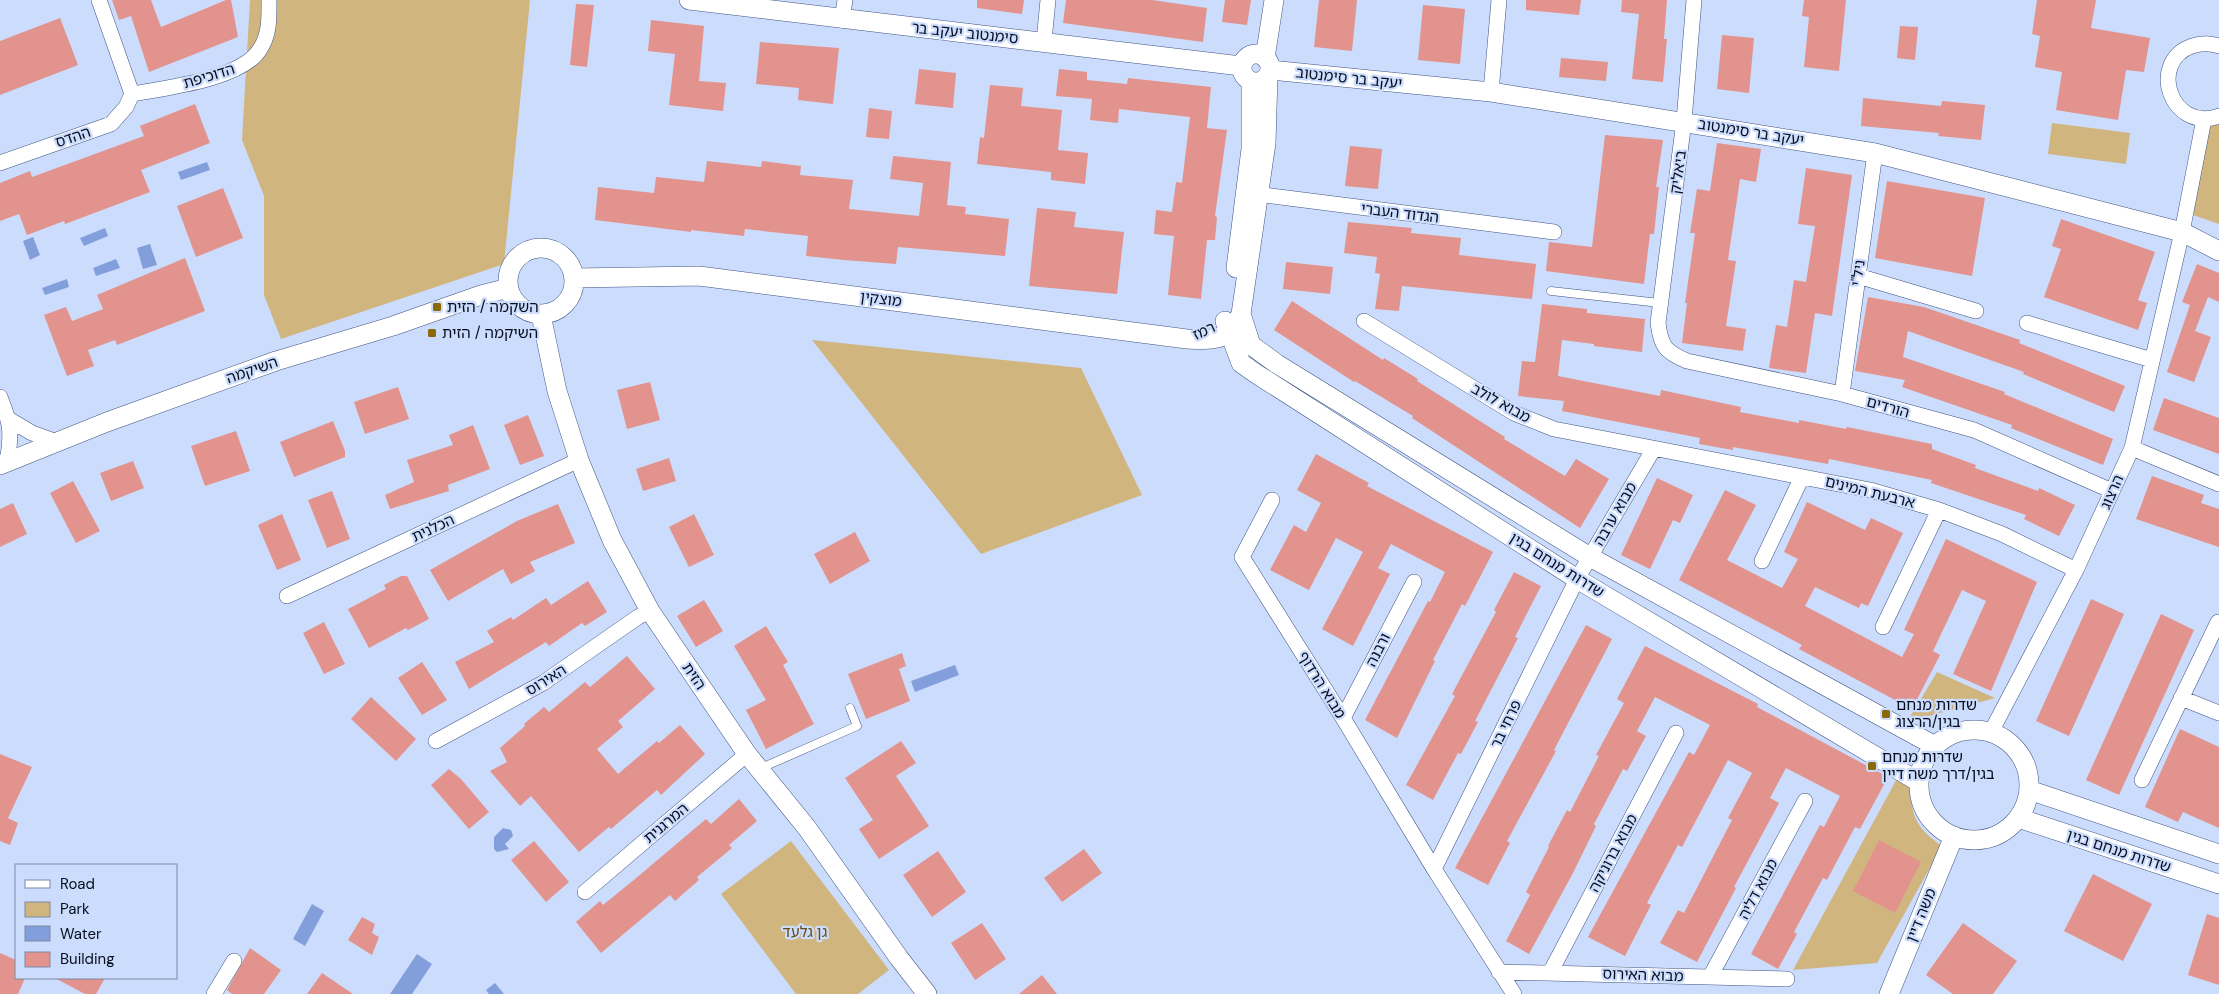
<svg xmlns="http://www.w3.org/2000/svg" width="2219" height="994" viewBox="0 0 2219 994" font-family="'DM Sans','Noto Sans Hebrew',sans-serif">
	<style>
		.green { fill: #d0b57f }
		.water { fill: #829fdc }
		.building { fill: #e2938d }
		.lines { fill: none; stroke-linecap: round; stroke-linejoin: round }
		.service-casing { stroke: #3f5482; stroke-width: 9 }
		.minor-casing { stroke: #3f5482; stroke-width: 16 }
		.tertiary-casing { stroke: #3f5482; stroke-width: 20 }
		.service { stroke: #fff; stroke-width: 8 }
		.minor { stroke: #fff; stroke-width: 15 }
		.tertiary { stroke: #fff; stroke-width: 19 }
		.poi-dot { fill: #8b6909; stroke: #ccdcfc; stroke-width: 2 }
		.labels { text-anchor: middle; stroke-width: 4.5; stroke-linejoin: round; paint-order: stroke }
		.street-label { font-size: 15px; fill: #050c1e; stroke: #ccdcfc }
		.poi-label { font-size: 15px; fill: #050c1e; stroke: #ccdcfc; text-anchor: start }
		.park-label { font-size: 15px; fill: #634c16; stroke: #ccdcfc }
	</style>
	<rect width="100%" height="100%" fill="#ccdcfc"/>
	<path class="green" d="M 250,0 L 530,0 L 504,264 L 281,339 L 264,295 L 264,196 L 242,140 Z
		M 2219,120 L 2219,224 L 2193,215 L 2210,123 Z
		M 2052,123 L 2130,133 L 2126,164 L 2048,154 Z
		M 812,340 L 1081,368 L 1142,495 L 981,554 Z
		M 1937,672 L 1995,698 L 1907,722 Z
		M 1900,773 L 1912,779 C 1909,813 1914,827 1942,846 L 1877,963 L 1793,970 Z
		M 791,841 L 889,970 L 858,994 L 796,994 L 721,894 Z"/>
	<path class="water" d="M 207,162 L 210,170 L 181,180 L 178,172 Z
		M 105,228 L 108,236 L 84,246 L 80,238 Z
		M 33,237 L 40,255 L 30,260 L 23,241 Z
		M 150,244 L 157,265 L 143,269 L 137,248 Z
		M 116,259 L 120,268 L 96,276 L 93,268 Z
		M 67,279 L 69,287 L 45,295 L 42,288 Z
		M 955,665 L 959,675 L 915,692 L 911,681 Z
		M 503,828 L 511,830 L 513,836 L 505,844 L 509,849 L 497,852 L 494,849 L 494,837 Z
		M 312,904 L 324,911 L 305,946 L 293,939 Z
		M 417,954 L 432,964 L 412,994 L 390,994 Z
		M 495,983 L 504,994 L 489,994 L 486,990 Z"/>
	<path class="building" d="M 112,0 L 151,0 L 161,27 L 226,0 L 231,0 L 238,37 L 149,72 L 131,16 L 119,20 Z
		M 977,0 L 1024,0 L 1022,14 L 977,8 Z
		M 1066,0 L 1152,0 L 1207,8 L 1203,42 L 1063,23 Z
		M 1225,0 L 1251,0 L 1247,25 L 1222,22 Z
		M 1319,0 L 1357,0 L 1352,51 L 1314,47 Z
		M 1526,0 L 1581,0 L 1579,15 L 1526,10 Z
		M 1622,0 L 1667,0 L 1664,39 L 1667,39 L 1663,82 L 1632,79 L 1639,14 L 1621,12 Z
		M 1804,0 L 1846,0 L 1839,71 L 1804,67 L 1809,17 L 1802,16 Z
		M 2037,0 L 2096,0 L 2091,28 L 2150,38 L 2144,72 L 2126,70 L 2118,120 L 2056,110 L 2062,72 L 2035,67 L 2040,36 L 2032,34 Z
		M 576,4 L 594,5 L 587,67 L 570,65 Z
		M 1423,5 L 1465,9 L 1460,64 L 1418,60 Z
		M 60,18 L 78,65 L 0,95 L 0,41 Z
		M 651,20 L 704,26 L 699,81 L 726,83 L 723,111 L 669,105 L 675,54 L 648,51 Z
		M 1900,26 L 1918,27 L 1915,60 L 1897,58 Z
		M 1722,35 L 1754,38 L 1749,93 L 1717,89 Z
		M 760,42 L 839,48 L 833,104 L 798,100 L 799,88 L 756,84 Z
		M 1561,58 L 1608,62 L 1606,81 L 1559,77 Z
		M 919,69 L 956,73 L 953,108 L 915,104 Z
		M 1059,69 L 1087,72 L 1087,80 L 1127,84 L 1128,78 L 1211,87 L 1207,128 L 1227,130 L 1215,216 L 1217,217 L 1215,240 L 1207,240 L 1201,299 L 1168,295 L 1174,236 L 1154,234 L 1156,210 L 1172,212 L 1176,182 L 1182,183 L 1190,117 L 1119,109 L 1118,123 L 1090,120 L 1092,99 L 1056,96 Z
		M 990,85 L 1023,88 L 1021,106 L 1062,110 L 1058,150 L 1088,153 L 1085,184 L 1051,180 L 1051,172 L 977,164 L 980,137 L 984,138 Z
		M 1863,98 L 1941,106 L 1942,101 L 1985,105 L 1981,140 L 1938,136 L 1939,133 L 1861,126 Z
		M 195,104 L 210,143 L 141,170 L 150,192 L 65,224 L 64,221 L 27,235 L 19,214 L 0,221 L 0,183 L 30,171 L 32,177 L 144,136 L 140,126 Z
		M 869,108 L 892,111 L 889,139 L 866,137 Z
		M 1605,135 L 1663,140 L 1656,187 L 1659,187 L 1654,234 L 1650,234 L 1644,284 L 1546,271 L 1549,242 L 1592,247 Z
		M 1717,143 L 1761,149 L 1756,182 L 1740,179 L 1728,260 L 1736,261 L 1726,326 L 1746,329 L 1743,351 L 1682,343 L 1687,303 L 1685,303 L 1695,233 L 1690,233 L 1697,189 L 1710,191 Z
		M 1350,146 L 1382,149 L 1378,189 L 1345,186 Z
		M 893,156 L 951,162 L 947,205 L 966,207 L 965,214 L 1009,219 L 1005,256 L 898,247 L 896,264 L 844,260 L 806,256 L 808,236 L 745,229 L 744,236 L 691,230 L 691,232 L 595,220 L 598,187 L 654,193 L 656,177 L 704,182 L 707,161 L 761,167 L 762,161 L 801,166 L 800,175 L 853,180 L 849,209 L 919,216 L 923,183 L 890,179 Z
		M 1806,168 L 1852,175 L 1832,316 L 1815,313 L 1806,373 L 1769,368 L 1776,325 L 1787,327 L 1794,280 L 1806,282 L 1815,226 L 1798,224 Z
		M 1887,181 L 1985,198 L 1972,276 L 1875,258 Z
		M 223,188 L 243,238 L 196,257 L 177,206 Z
		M 1037,208 L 1076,212 L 1074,227 L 1124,232 L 1117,294 L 1029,286 Z
		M 2061,219 L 2155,252 L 2138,300 L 2147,303 L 2138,330 L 2044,297 L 2061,249 L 2052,246 Z
		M 1348,222 L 1412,228 L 1411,233 L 1461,238 L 1459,255 L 1536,264 L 1532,299 L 1402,286 L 1399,311 L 1375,309 L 1380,274 L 1375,273 L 1377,257 L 1344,253 Z
		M 185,258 L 205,311 L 117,345 L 115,340 L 88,350 L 94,366 L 67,376 L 44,315 L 66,307 L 72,321 L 103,309 L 97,295 Z
		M 1286,262 L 1333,267 L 1330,294 L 1283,289 Z
		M 2197,264 L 2219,273 L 2219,302 L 2208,297 L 2195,331 L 2211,337 L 2194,382 L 2167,372 L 2190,305 L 2182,302 Z
		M 1868,297 L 1924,307 L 2020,340 L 2019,343 L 2125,386 L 2114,412 L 2023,374 L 2024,372 L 1908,331 L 1903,357 L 2005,392 L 2004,394 L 2113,439 L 2103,465 L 2011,428 L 2012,425 L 1902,387 L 1905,380 L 1855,371 Z
		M 1292,301 L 1383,360 L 1384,358 L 1418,379 L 1417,381 L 1505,437 L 1504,439 L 1565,476 L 1576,459 L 1609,479 L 1580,528 L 1412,418 L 1413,416 L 1355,381 L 1354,382 L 1274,330 Z
		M 1542,304 L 1587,309 L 1587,313 L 1645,319 L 1642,352 L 1594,346 L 1594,344 L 1562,340 L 1558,376 L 1660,396 L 1661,390 L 1741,407 L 1740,412 L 1799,423 L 1799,420 L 1846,429 L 1847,427 L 1932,444 L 1932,449 L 1976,465 L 1975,468 L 2038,491 L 2039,488 L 2075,505 L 2059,536 L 2024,519 L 2026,515 L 1931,483 L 1932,480 L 1829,459 L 1828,464 L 1733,447 L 1733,450 L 1699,444 L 1700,438 L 1562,411 L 1564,401 L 1518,396 L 1522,361 L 1535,362 Z
		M 650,382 L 660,420 L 627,429 L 617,390 Z
		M 398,387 L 409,419 L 365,434 L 354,402 Z
		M 2164,398 L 2219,418 L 2219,454 L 2153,430 Z
		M 528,415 L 544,456 L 520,465 L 504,425 Z
		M 333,421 L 345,451 L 345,457 L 294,477 L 280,442 Z
		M 473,425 L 490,469 L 448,485 L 449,491 L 390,509 L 385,495 L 414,482 L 407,460 L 453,445 L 449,435 Z
		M 236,431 L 250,471 L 205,486 L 191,446 Z
		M 1316,454 L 1369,483 L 1367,486 L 1493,552 L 1465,606 L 1462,604 L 1433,660 L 1435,661 L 1397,738 L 1365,720 L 1428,601 L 1430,602 L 1445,572 L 1391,544 L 1378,568 L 1390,574 L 1353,646 L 1322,629 L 1363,552 L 1336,538 L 1309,590 L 1270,570 L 1294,525 L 1306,532 L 1321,503 L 1297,490 Z
		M 669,458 L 676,481 L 643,491 L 636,469 Z
		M 133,461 L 144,488 L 111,501 L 100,473 Z
		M 2152,476 L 2204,495 L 2201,503 L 2219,509 L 2219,547 L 2136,519 Z
		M 1657,478 L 1693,495 L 1680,523 L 1673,520 L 1650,569 L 1621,555 Z
		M 73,481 L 100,531 L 76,543 L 50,493 Z
		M 1725,490 L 1756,505 L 1727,560 L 1782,588 L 1798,559 L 1784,552 L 1807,502 L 1865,530 L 1871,518 L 1903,533 L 1868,606 L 1861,603 L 1859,608 L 1815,587 L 1805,606 L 1902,657 L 1914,634 L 1904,630 L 1946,539 L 2037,582 L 1991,691 L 1953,674 L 1986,601 L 1962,590 L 1933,651 L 1940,655 L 1912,709 L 1799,649 L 1802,645 L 1679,580 Z
		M 332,491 L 350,539 L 327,548 L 308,500 Z
		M 13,503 L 27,534 L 0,547 L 0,509 Z
		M 558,504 L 575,543 L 530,562 L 535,571 L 511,584 L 503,569 L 448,601 L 430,570 L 517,521 Z
		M 282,514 L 301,560 L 277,570 L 258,525 Z
		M 694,514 L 714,555 L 689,567 L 669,527 Z
		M 855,532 L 870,561 L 830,584 L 814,554 Z
		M 1514,572 L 1541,586 L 1515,637 L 1518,638 L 1475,721 L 1478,722 L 1461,754 L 1458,753 L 1433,800 L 1406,785 L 1455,696 L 1452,694 L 1496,612 L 1494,610 Z
		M 401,576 L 407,576 L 429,619 L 408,630 L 406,628 L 369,648 L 348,609 L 386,589 L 384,585 Z
		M 588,581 L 607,612 L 585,626 L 582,623 L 549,646 L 546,642 L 469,689 L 455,662 L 494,642 L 487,631 L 511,617 L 513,620 L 546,598 L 551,605 Z
		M 2091,599 L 2124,614 L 2069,736 L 2036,721 Z
		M 704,600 L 723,631 L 696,647 L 677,616 Z
		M 2161,614 L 2194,630 L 2119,795 L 2086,780 Z
		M 324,622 L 345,664 L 324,674 L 303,633 Z
		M 1586,625 L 1612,639 L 1554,750 L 1556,751 L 1507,841 L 1510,843 L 1488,885 L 1455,868 Z
		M 766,626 L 788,662 L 783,665 L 814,724 L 766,749 L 746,710 L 766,700 L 734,646 Z
		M 1645,646 L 1758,704 L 1757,707 L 1888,777 L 1860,829 L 1855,827 L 1827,880 L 1823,878 L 1794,932 L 1797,934 L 1778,969 L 1751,954 L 1820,825 L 1824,827 L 1840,796 L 1786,768 L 1770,798 L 1779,803 L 1734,887 L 1736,888 L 1697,962 L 1660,943 L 1678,910 L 1684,913 L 1732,820 L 1728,818 L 1752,773 L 1728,760 L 1682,847 L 1678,845 L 1647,903 L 1651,905 L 1625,956 L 1588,937 L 1689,752 L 1694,755 L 1710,725 L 1655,697 L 1637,731 L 1646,736 L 1627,771 L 1623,769 L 1594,824 L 1596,826 L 1573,873 L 1529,954 L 1506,941 L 1530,895 L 1526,892 L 1549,847 L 1548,846 L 1567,810 L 1570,812 L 1599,756 L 1596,755 L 1624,703 L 1617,699 Z
		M 902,653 L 906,666 L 899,669 L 910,701 L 866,719 L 848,674 Z
		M 627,656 L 655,689 L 618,721 L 623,727 L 597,749 L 618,774 L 657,741 L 659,743 L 680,725 L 705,754 L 661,795 L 657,790 L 611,829 L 609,827 L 579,852 L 531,796 L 520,806 L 490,771 L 507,762 L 500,748 L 525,726 L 524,724 L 544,707 L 549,712 L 585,682 L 590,687 Z
		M 422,662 L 447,700 L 422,715 L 398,678 Z
		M 371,697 L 416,739 L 396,761 L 351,719 Z
		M 2180,729 L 2219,747 L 2219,828 L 2183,812 L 2178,822 L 2145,807 Z
		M 901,741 L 916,763 L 896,776 L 929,826 L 879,859 L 859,829 L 873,820 L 845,778 Z
		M 0,754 L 32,767 L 8,818 L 18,823 L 10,845 L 0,841 Z
		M 449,769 L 461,779 L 489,812 L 469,829 L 431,785 Z
		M 739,799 L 757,821 L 729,845 L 732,848 L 697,877 L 699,880 L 675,901 L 670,895 L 601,953 L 576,922 L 600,901 L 603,905 L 635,879 L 706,819 L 711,824 Z
		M 1879,840 L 1921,862 L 1895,913 L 1853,891 Z
		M 534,841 L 569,882 L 546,902 L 511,860 Z
		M 1084,849 L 1102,873 L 1062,902 L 1044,878 Z
		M 938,851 L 966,892 L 932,917 L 903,875 Z
		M 2093,874 L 2152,904 L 2123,961 L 2064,931 Z
		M 2207,914 L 2219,918 L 2219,985 L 2188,975 Z
		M 362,917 L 375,924 L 372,933 L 379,937 L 372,955 L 348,940 Z
		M 982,923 L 1006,959 L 975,980 L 951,943 Z
		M 1963,923 L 2017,961 L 1993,994 L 1953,994 L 1926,975 Z
		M 250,948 L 281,970 L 264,994 L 232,994 L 227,990 Z
		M 0,953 L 16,960 L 16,978 L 25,978 L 18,994 L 0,994 Z
		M 322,973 L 353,994 L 307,994 Z
		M 1042,975 L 1057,994 L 1019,994 Z
		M 55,978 L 105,978 L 96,994 L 85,994 Z"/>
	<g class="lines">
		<g class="service-casing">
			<path id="service" d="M 1551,291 L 1660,303
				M 759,769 L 857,726 L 850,708"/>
		</g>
		<g class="minor-casing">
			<path id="minor" d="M 99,0 L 132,94
				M 1694,0 L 1684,121 L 1658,323 C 1661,346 1665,352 1687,361 L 1842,394 L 1974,430 L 2112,491
				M 842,20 L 845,0
				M 1044,41 L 1048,0
				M 2219,46 C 2210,43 2201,43 2192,46 C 2147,62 2171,133 2219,116
				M 1491,92 L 1499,0
				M 132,94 C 165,88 243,79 260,49 C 270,34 269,17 269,0
				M 0,163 L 111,124 L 126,107 L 132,94
				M 1248,193 L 1554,232
				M 1858,276 L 1976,311
				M 1364,321 L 1514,413 L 1554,429 L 1870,490 L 1939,510 L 2002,534 L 2076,570
				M 2027,323 L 2152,360
				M 1842,394 L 1875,153
				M 0,397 C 11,424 12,433 7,462
				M 10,420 L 32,433 L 57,442
				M 2132,448 L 2219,484
				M 1272,500 L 1242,557 L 1343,718 L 1434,869 L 1514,994
				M 1762,561 L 1802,477
				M 287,596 L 579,460
				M 1883,627 L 1939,510
				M 2181,698 L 2219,713
				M 1343,718 L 1414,582
				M 1991,732 L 2076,570 L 2132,448 L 2182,232 L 2204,119
				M 436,741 L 543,683 L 638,617 L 650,611
				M 2142,780 L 2218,622
				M 1434,869 L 1577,579 L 1653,450
				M 585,892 L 747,754
				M 1499,972 L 1787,979
				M 1550,973 L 1676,733
				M 1710,977 L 1805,801
				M 214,994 L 234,961"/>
		</g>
		<g class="tertiary-casing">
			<path id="tertiary" d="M 689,0 C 873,23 1057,43 1241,66
				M1242 68a14 14 0 1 1 28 0a14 14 0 1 1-28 0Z
				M 1265,58 L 1274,0
				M 1270,70 L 1491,92 L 1875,153 L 2182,232 L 2219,251
				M508 281a33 33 0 1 1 66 0a33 33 0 1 1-66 0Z
				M 1236,268 L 1251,149 L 1251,82
				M 574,278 L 699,276 L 1187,339 C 1214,340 1229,342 1241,314 L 1266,143 L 1268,76
				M 1241,314 L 1251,345 L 1277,364 L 1590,557 L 1935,746
				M 541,315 L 557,391 L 579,460 L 612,540 L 650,611 L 747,754 L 807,828 L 899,958 L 927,994
				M 1225,321 L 1241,363 L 1255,373 L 1577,579 L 1919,782
				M 0,465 L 107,422 L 276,361 L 393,326 L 481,295 L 509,288
				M1919 785a55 55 0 1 1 110 0a55 55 0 1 1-110 0Z
				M 2029,790 L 2219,854
				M 2018,818 L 2219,884
				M 1889,994 L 1954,836"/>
		</g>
		<use href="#service" class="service"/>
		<use href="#minor" class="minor"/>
		<use href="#tertiary" class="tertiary"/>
	</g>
	<g class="poi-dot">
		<rect x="432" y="302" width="10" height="10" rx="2.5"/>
		<rect x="427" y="328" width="10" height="10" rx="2.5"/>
		<rect x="1881" y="709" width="10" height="10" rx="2.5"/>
		<rect x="1867" y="761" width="10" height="10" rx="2.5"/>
	</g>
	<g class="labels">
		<g class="street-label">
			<text transform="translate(965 33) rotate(6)" y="5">סימנטוב יעקב בר</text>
			<text transform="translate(209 76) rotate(-17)" y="5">הדוכיפת</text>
			<text transform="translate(1349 78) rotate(6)" y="5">יעקב בר סימנטוב</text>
			<text transform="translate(1751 132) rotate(9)" y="5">יעקב בר סימנטוב</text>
			<text transform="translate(73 137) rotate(-19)" y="5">ההדס</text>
			<text transform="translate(1678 172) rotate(-82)" y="5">ביאליק</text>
			<text transform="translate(1400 213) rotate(7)" y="5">הגדוד העברי</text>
			<text transform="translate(1858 273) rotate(-82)" y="5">ניל"י</text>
			<text transform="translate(881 299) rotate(7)" y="5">מוצקין</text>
			<text transform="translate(1204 331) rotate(-25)" y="5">רמז</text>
			<text transform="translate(252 370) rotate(-19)" y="5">השיקמה</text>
			<text transform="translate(1501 403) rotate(29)" y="5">מבוא לולב</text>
			<text transform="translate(1888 407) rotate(16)" y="5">הורדים</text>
			<text transform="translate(1870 492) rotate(14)" y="5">ארבעת המינים</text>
			<text transform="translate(2112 492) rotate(-66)" y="5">הרצוג</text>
			<text transform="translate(1615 514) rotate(-60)" y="5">מבוא ערבה</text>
			<text transform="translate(433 528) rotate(-25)" y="5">הכלנית</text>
			<text transform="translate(1557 565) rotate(32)" y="5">שדרות מנחם בגין</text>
			<text transform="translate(1378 650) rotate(-63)" y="5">ורבנה</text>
			<text transform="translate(694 676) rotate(56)" y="5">הזית</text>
			<text transform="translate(546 680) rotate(-32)" y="5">האירוס</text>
			<text transform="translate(1322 685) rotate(58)" y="5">מבוא הרדוף</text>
			<text transform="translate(1506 724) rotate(-64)" y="5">פרחי בר</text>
			<text transform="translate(666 823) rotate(-40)" y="5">המרגנית</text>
			<text transform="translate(2119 851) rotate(18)" y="5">שדרות מנחם בגין</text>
			<text transform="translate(1613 853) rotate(-62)" y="5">מבוא ברוניקה</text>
			<text transform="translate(1758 889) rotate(-62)" y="5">מבוא דליה</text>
			<text transform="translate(1921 915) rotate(-68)" y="5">משה דיין</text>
			<text transform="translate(1643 975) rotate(2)" y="5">מבוא האירוס</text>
		</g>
		<g class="poi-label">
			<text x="447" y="312">השקמה / הזית</text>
			<text x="442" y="338">השיקמה / הזית</text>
			<text x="1896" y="710">שדרות מנחם<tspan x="1896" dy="17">בגין/הרצוג</tspan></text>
			<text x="1882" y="762">שדרות מנחם<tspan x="1882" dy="17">בגין/דרך משה דיין</tspan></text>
		</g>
		<g class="park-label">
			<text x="805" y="937">גן גלעד</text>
		</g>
	</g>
	<rect x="15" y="864" width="162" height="115" fill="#ccdcfc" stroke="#7c89a3"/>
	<rect x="25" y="880" width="25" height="8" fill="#ffffff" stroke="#7c89a3"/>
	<text x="60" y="889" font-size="15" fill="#050c1e">Road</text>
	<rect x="25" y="902" width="25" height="15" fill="#d0b57f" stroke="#7c89a3"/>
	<text x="60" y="914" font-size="15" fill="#050c1e">Park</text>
	<rect x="25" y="926" width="25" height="15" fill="#829fdc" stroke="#7c89a3"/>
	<text x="60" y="939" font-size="15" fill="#050c1e">Water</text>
	<rect x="25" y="952" width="25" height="15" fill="#e2938d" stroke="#7c89a3"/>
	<text x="60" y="964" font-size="15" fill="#050c1e">Building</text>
</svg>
